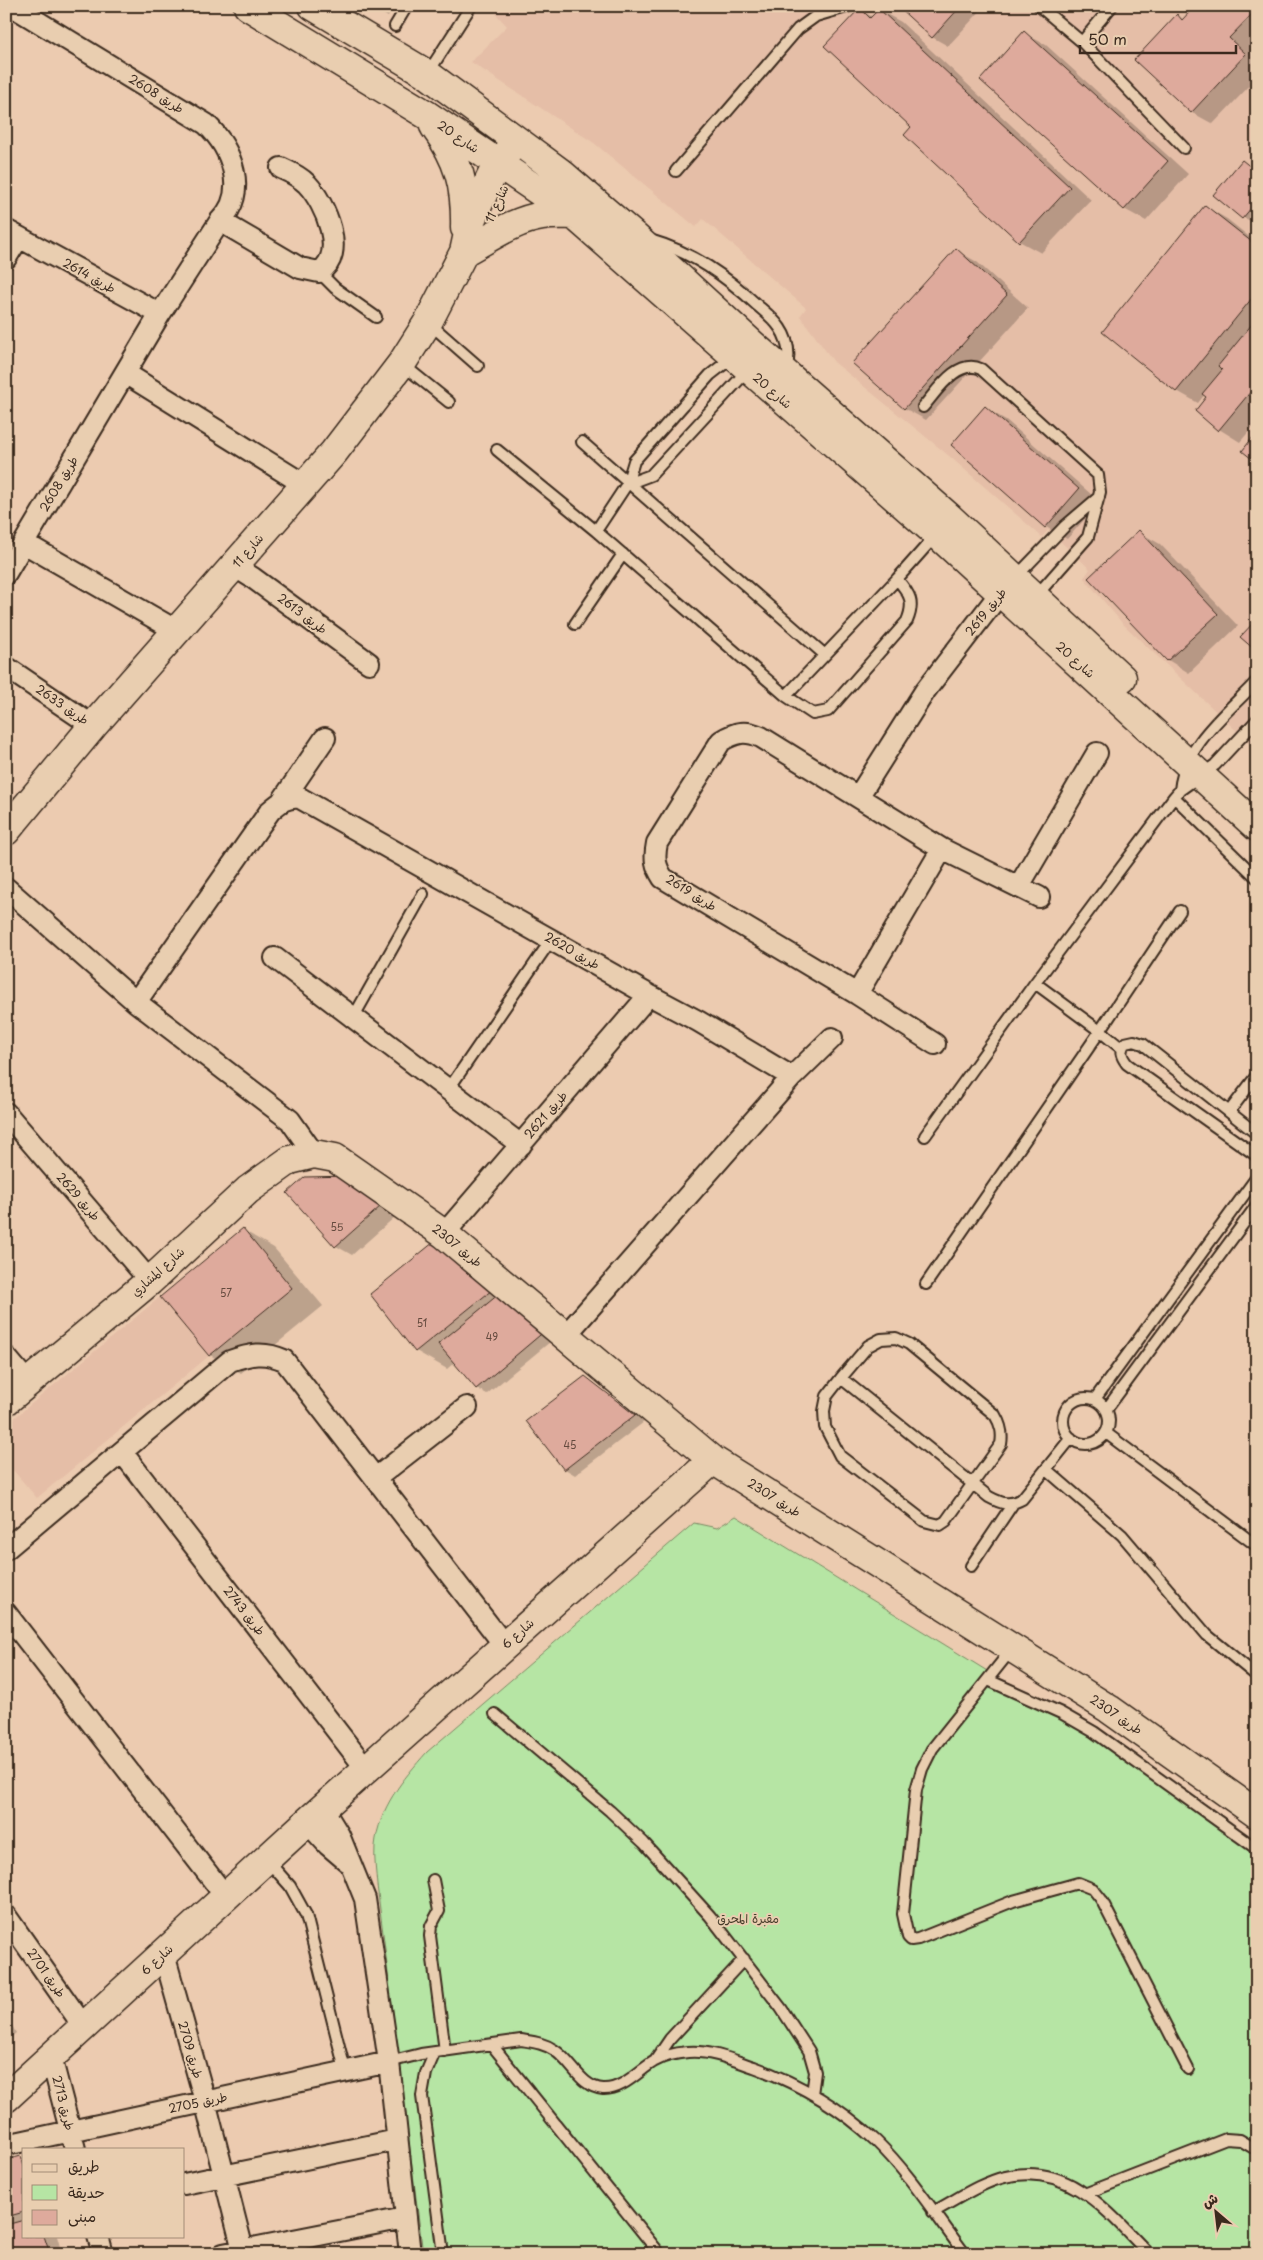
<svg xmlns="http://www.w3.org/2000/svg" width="1263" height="2260" viewBox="0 0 1263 2260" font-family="'Playpen Sans','Playpen Sans Arabic',sans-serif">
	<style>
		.built { fill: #e5bea7 }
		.green { fill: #b6e5a4; stroke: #788861 }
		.shadow { fill: #0003 }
		.building { fill: #deaa9c; stroke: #3b2a1e }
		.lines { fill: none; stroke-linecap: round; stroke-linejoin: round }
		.lane-casing { stroke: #3b2a1e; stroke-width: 14 }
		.street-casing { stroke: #3b2a1e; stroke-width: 24 }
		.secondary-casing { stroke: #3b2a1e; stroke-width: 31 }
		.lane { stroke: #e9ceb0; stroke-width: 10 }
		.street { stroke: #e9ceb0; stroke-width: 20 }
		.secondary { stroke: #e9ceb0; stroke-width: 28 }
		.labels { text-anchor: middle; stroke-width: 4; stroke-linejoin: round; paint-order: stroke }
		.number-label { font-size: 10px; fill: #644a3e }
		.street-label { font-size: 12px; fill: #3b2a1e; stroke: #e9ceb0 }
		.park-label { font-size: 12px; fill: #473d2b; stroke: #e9ceb0 }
	</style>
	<rect width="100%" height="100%" fill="#eccbb0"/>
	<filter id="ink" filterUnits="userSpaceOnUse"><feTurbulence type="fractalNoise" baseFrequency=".02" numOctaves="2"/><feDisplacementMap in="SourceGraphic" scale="10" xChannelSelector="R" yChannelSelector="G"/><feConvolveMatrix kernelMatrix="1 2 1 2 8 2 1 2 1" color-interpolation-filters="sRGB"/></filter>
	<g filter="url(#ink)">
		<path class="built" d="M 504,6 L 1257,6 L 1257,750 L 1123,624 L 1084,578 L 1090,569 L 1048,530 L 1042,537 L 948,455 L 834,362 L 800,316 L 806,308 L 703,219 L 696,227 L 594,143 L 471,62 L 507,26 L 496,14 Z
			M 160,1297 L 209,1356 L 37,1498 L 6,1462 L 6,1425 Z"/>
		<path class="green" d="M 736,1516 L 1146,1769 L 1257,1852 L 1257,2254 L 423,2254 L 377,1885 C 376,1873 374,1859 375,1846 C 379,1808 402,1780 427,1752 L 694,1523 L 717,1528 Z"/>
		<path class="shadow" d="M 370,6 L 394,6 L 388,17 Z
			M 899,6 L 985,6 L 948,46 L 932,37 Z
			M 1257,6 L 1257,44 L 1250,51 L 1257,58 L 1257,78 L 1213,124 L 1191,112 L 1177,16 L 1184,20 Z
			M 860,10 L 873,17 L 879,10 L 901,22 L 1091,200 L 1041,253 L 1019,241 L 913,127 Z
			M 1024,33 L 1046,45 L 1188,174 L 1146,221 L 1124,209 Z
			M 1242,162 L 1257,171 L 1257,220 L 1254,223 L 1243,217 Z
			M 1206,207 L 1227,219 L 1257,243 L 1257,422 L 1240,442 L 1219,429 L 1208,396 L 1205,394 L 1198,403 L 1177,391 L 1104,332 Z
			M 956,250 L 977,262 L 1028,308 L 926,420 L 904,408 Z
			M 985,408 L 1006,420 L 1100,502 L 1067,539 L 1046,527 Z
			M 1139,532 L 1160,544 L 1238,626 L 1189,673 L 1168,660 L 1090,578 Z
			M 353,1177 L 396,1216 L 352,1255 L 336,1246 Z
			M 243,1230 L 274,1248 L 323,1306 L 241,1373 L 210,1355 Z
			M 434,1243 L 556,1337 L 487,1394 L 476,1388 L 455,1362 L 447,1369 L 416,1351 Z
			M 585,1377 L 644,1422 L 575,1475 L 565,1469 Z
			M 6,2014 L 16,2033 L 6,2041 Z
			M 21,2158 L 24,2159 L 24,2236 L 57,2236 L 62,2254 L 6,2254 L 6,2162 Z"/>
		<path class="building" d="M 897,6 L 961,6 L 932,38 Z
			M 1195,6 L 1257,6 L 1257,9 L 1229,38 L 1246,54 L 1191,113 L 1134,60 L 1177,14 L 1182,20 Z
			M 860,8 L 870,18 L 879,9 L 1070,187 L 1019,242 L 904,135 L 911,127 L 824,46 Z
			M 1024,31 L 1168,161 L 1124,210 L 980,80 Z
			M 1242,160 L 1257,172 L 1257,201 L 1242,219 L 1213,195 Z
			M 1205,205 L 1257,246 L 1257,292 L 1176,392 L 1102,332 Z
			M 956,248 L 1007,295 L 904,409 L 852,363 Z
			M 1257,318 L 1257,384 L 1218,431 L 1195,411 L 1206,397 L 1202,394 L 1222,370 L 1218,366 Z
			M 985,406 L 1079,489 L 1045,528 L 951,445 Z
			M 1257,432 L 1257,463 L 1242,451 Z
			M 1139,530 L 1218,614 L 1167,661 L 1088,578 Z
			M 1257,619 L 1257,648 L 1255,650 L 1240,637 Z
			M 353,1176 L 381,1206 L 335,1247 L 287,1193 L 305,1177 Z
			M 243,1228 L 292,1288 L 209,1356 L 160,1297 Z
			M 434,1242 L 492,1290 L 415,1352 L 370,1294 Z
			M 499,1294 L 546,1330 L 476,1389 L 438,1344 Z
			M 585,1376 L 635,1415 L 564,1470 L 526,1421 Z
			M 21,2156 L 24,2167 L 24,2212 L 6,2217 L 6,2160 Z
			M 24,2220 L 24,2236 L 44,2236 L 50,2254 L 6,2254 L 6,2225 Z"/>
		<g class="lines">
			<g class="lane-casing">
				<path id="lane" d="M 1039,6 L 1082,42 L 1184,148
					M 395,26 L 407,6
					M 1082,42 L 1112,6
					M 428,73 L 471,6
					M 676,171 L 798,29 L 816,16 L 850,6
					M 650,240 C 692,252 726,276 758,306 C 765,312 774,319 780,328 C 789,341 790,357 786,372
					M 319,272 L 335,288 L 376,317
					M 429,323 L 478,366
					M 402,364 L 449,402
					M 923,407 C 937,391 957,358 981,369 L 1098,475 L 1100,492 L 1088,537 L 1036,596
					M 582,442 L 825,655
					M 497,450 L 596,531 L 786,696 L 813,714 L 828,711 L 907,621 C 915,602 910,594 897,579
					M 627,484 L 651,475 L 748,370
					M 596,531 L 627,484 L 634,461 L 710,375 L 733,357
					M 1015,578 L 1065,526 L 1099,497
					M 575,624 L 623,554
					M 786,696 L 897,579 L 937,534
					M 1180,790 C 1184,745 1228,712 1257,681
					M 1174,797 L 1257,878
					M 1035,983 L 1100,1031 L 1180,911
					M 353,1018 L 423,894
					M 448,1090 L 551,940
					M 1229,1112 L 1257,1075
					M 1257,1134 L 1143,1044 L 1134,1041 L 1125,1043 C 1119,1051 1121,1056 1127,1064 L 1257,1156
					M 925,1136 L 1035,983 L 1174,797 L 1180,790 L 1215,765 L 1257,720
					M 926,1284 L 1100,1031 L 1121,1048
					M 896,1338 L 909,1344 L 995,1415 C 1001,1425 1003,1433 1001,1444 L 946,1521 L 940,1525 L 924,1521 L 840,1456 L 825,1427 L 824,1411 L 827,1396 L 841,1378 L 868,1346 L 881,1339 Z
					M 841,1378 L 989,1497 C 1002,1504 1009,1506 1022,1499 L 1071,1438
					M1063 1421a23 23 0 1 1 46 0a23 23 0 1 1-46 0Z
					M 1095,1399 L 1257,1177
					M 1106,1410 L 1257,1205
					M 1106,1433 L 1257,1546
					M 1047,1470 L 1122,1535 L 1207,1635 L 1257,1676
					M 971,1566 L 1012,1505
					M 1012,1649 L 932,1749 L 922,1769 L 916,1790 L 903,1914 L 908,1937 L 911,1940 L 918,1939 L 1013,1901 L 1078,1883 L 1093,1889 L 1101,1899 L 1188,2069
					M 988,1680 L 1061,1713 L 1094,1732 L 1257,1849
					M 495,1714 L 610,1811 L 644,1843 L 710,1916 L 781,2008 L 809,2051 L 815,2072 L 812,2094
					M 267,1860 L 290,1886 L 306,1915 L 345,2070
					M 433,1880 L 439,1911 L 431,1926 L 430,1936 L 445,2051
					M 492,2045 L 660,2254
					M 435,2052 L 426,2073 L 422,2096 L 443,2254
					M 655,2061 L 670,2039 L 744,1959
					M 389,2062 L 421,2054 L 521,2040 C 533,2042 544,2043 554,2050 C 572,2061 580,2087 603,2089 C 623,2090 639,2070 655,2061 C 665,2055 677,2053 688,2052 C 710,2050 733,2060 754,2067 C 798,2083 841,2108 876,2141 C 910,2174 936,2216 965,2254
					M 1087,2193 L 1226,2139 L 1240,2140 L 1257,2150
					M 933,2212 C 956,2200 980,2183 1005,2177 C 1069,2161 1110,2214 1149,2254"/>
			</g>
			<g class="street-casing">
				<path id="street" d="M 220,221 L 300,268 L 319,272 C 348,255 325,203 307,184 C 300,177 290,172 281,168
					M 6,230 L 160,314
					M 6,258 L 19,237
					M 125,373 L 305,485
					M 24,543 L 177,631
					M 234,566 L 253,578 L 369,663
					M 6,573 L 160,314 L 220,221 C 249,193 232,148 206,124 L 12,6
					M 6,667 L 93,726
					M 858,797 L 925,691 L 1001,592 L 1010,583
					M 282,801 L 325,738
					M 1019,886 L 1097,753
					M 6,888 L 136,1002 L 290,1120 L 314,1154
					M 275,958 L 521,1145
					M 857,994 L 942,849
					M 136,1002 L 270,811 C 279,803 287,796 300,798 L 649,995 L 698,1021 L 792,1077
					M 935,1044 L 857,994 L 663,878 C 655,866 654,858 657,843 L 721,741 C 736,732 745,730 761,737 L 942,849 L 1039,897
					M 6,1113 L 150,1281
					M 444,1234 L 649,995
					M 566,1335 L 792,1077 L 832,1038
					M 6,1357 L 28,1383
					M 122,1452 L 367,1770
					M 376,1478 L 467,1407
					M 6,1549 L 230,1361 C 250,1354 264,1351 284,1360 L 505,1646
					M 6,1613 L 226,1897
					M 323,1809 L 339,1835 L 365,1899 L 389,2062 L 410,2254
					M 307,1822 L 328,1845 L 348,1862
					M 6,1916 L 84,2027
					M 164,1954 L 205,2101 L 244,2254
					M 51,2057 L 75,2149
					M 6,2145 L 389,2062
					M 184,2184 L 397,2140
					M 98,2236 L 103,2254
					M 223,2254 L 405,2218"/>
			</g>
			<g class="secondary-casing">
				<path id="secondary" d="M 248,6 L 427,115 L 574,215 L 937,534 L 1257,827
					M 313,6 L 427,74 L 561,173 L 633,235 L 752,344 L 950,518 L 1122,678
					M 434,126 C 459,160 466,186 465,228
					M 464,252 C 490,238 514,220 543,216 C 553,214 564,215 574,215
					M 6,831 L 93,726 L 334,452 L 402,363 L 428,322 L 464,252 L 471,220 L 497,164 L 509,150
					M 6,1401 L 150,1281 L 248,1190 L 290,1160 L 314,1154 L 335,1158 L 444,1234 L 713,1460 L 1109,1709 L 1257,1814
					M 6,2098 L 307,1822 L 713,1460"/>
			</g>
			<use href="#lane" class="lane"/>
			<use href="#street" class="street"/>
			<use href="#secondary" class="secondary"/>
		</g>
	</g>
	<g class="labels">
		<g class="number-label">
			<text x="337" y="1231">55</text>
			<text x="226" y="1297">57</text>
			<text x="422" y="1327">51</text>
			<text x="492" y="1341">49</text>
			<text x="570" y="1449">45</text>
		</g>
		<g class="street-label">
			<text transform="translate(156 94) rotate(32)" y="4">طريق 2608</text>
			<text transform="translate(458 137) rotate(34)" y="4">شارع 20</text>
			<text transform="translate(497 204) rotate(-66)" y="4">شارع 11</text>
			<text transform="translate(89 276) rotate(29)" y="4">طريق 2614</text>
			<text transform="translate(772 391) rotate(41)" y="4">شارع 20</text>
			<text transform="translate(59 484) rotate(-59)" y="4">طريق 2608</text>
			<text transform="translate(248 551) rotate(-49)" y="4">شارع 11</text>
			<text transform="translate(986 612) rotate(-51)" y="4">طريق 2619</text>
			<text transform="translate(302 614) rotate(37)" y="4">طريق 2613</text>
			<text transform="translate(1075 660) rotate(42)" y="4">شارع 20</text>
			<text transform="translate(62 705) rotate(34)" y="4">طريق 2633</text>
			<text transform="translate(691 893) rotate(32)" y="4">طريق 2619</text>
			<text transform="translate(572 951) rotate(30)" y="4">طريق 2620</text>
			<text transform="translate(546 1115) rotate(-49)" y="4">طريق 2621</text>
			<text transform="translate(78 1197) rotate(49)" y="4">طريق 2629</text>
			<text transform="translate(457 1246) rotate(39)" y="4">طريق 2307</text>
			<text transform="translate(158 1272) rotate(-42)" y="4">شارع المشاري</text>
			<text transform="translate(774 1498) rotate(32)" y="4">طريق 2307</text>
			<text transform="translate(244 1611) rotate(52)" y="4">طريق 2743</text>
			<text transform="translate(518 1634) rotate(-42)" y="4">شارع 6</text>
			<text transform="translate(1116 1715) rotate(34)" y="4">طريق 2307</text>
			<text transform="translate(157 1960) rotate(-43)" y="4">شارع 6</text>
			<text transform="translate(46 1973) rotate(55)" y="4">طريق 2701</text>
			<text transform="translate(190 2050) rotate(74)" y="4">طريق 2709</text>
			<text transform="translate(63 2103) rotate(76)" y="4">طريق 2713</text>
			<text transform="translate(198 2103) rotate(-12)" y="4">طريق 2705</text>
		</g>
		<g class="park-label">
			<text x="748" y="1923">مقبرة المحرق</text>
		</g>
	</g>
	<rect width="1263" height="2260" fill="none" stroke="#e9ceb0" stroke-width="25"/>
	<rect x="12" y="12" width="1238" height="2235" fill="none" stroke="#3b2a1e" stroke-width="2" filter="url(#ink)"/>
	<rect x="22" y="2148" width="162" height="90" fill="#e9ceb0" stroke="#a38c76"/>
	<rect x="32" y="2164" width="25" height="8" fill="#e9ceb0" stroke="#a38c76"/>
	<text x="68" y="2172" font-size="15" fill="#3b2a1e">طريق</text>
	<rect x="32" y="2185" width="25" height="15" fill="#b6e5a4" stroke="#a38c76"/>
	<text x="68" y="2198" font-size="15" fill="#3b2a1e">حديقة</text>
	<rect x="32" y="2210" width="25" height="15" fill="#deaa9c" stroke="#a38c76"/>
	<text x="68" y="2222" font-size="15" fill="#3b2a1e">مبنى</text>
	<g transform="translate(1216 2212) rotate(332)" stroke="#e9ceb0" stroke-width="4" paint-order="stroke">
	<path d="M0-4L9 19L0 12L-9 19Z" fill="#3b2a1e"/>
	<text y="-8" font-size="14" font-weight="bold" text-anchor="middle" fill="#3b2a1e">ش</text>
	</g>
	<path d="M1080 45v8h156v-8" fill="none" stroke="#3b2a1e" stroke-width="2.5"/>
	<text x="1088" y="45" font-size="15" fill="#3b2a1e" stroke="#e9ceb0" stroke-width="4" paint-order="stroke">50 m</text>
</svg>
